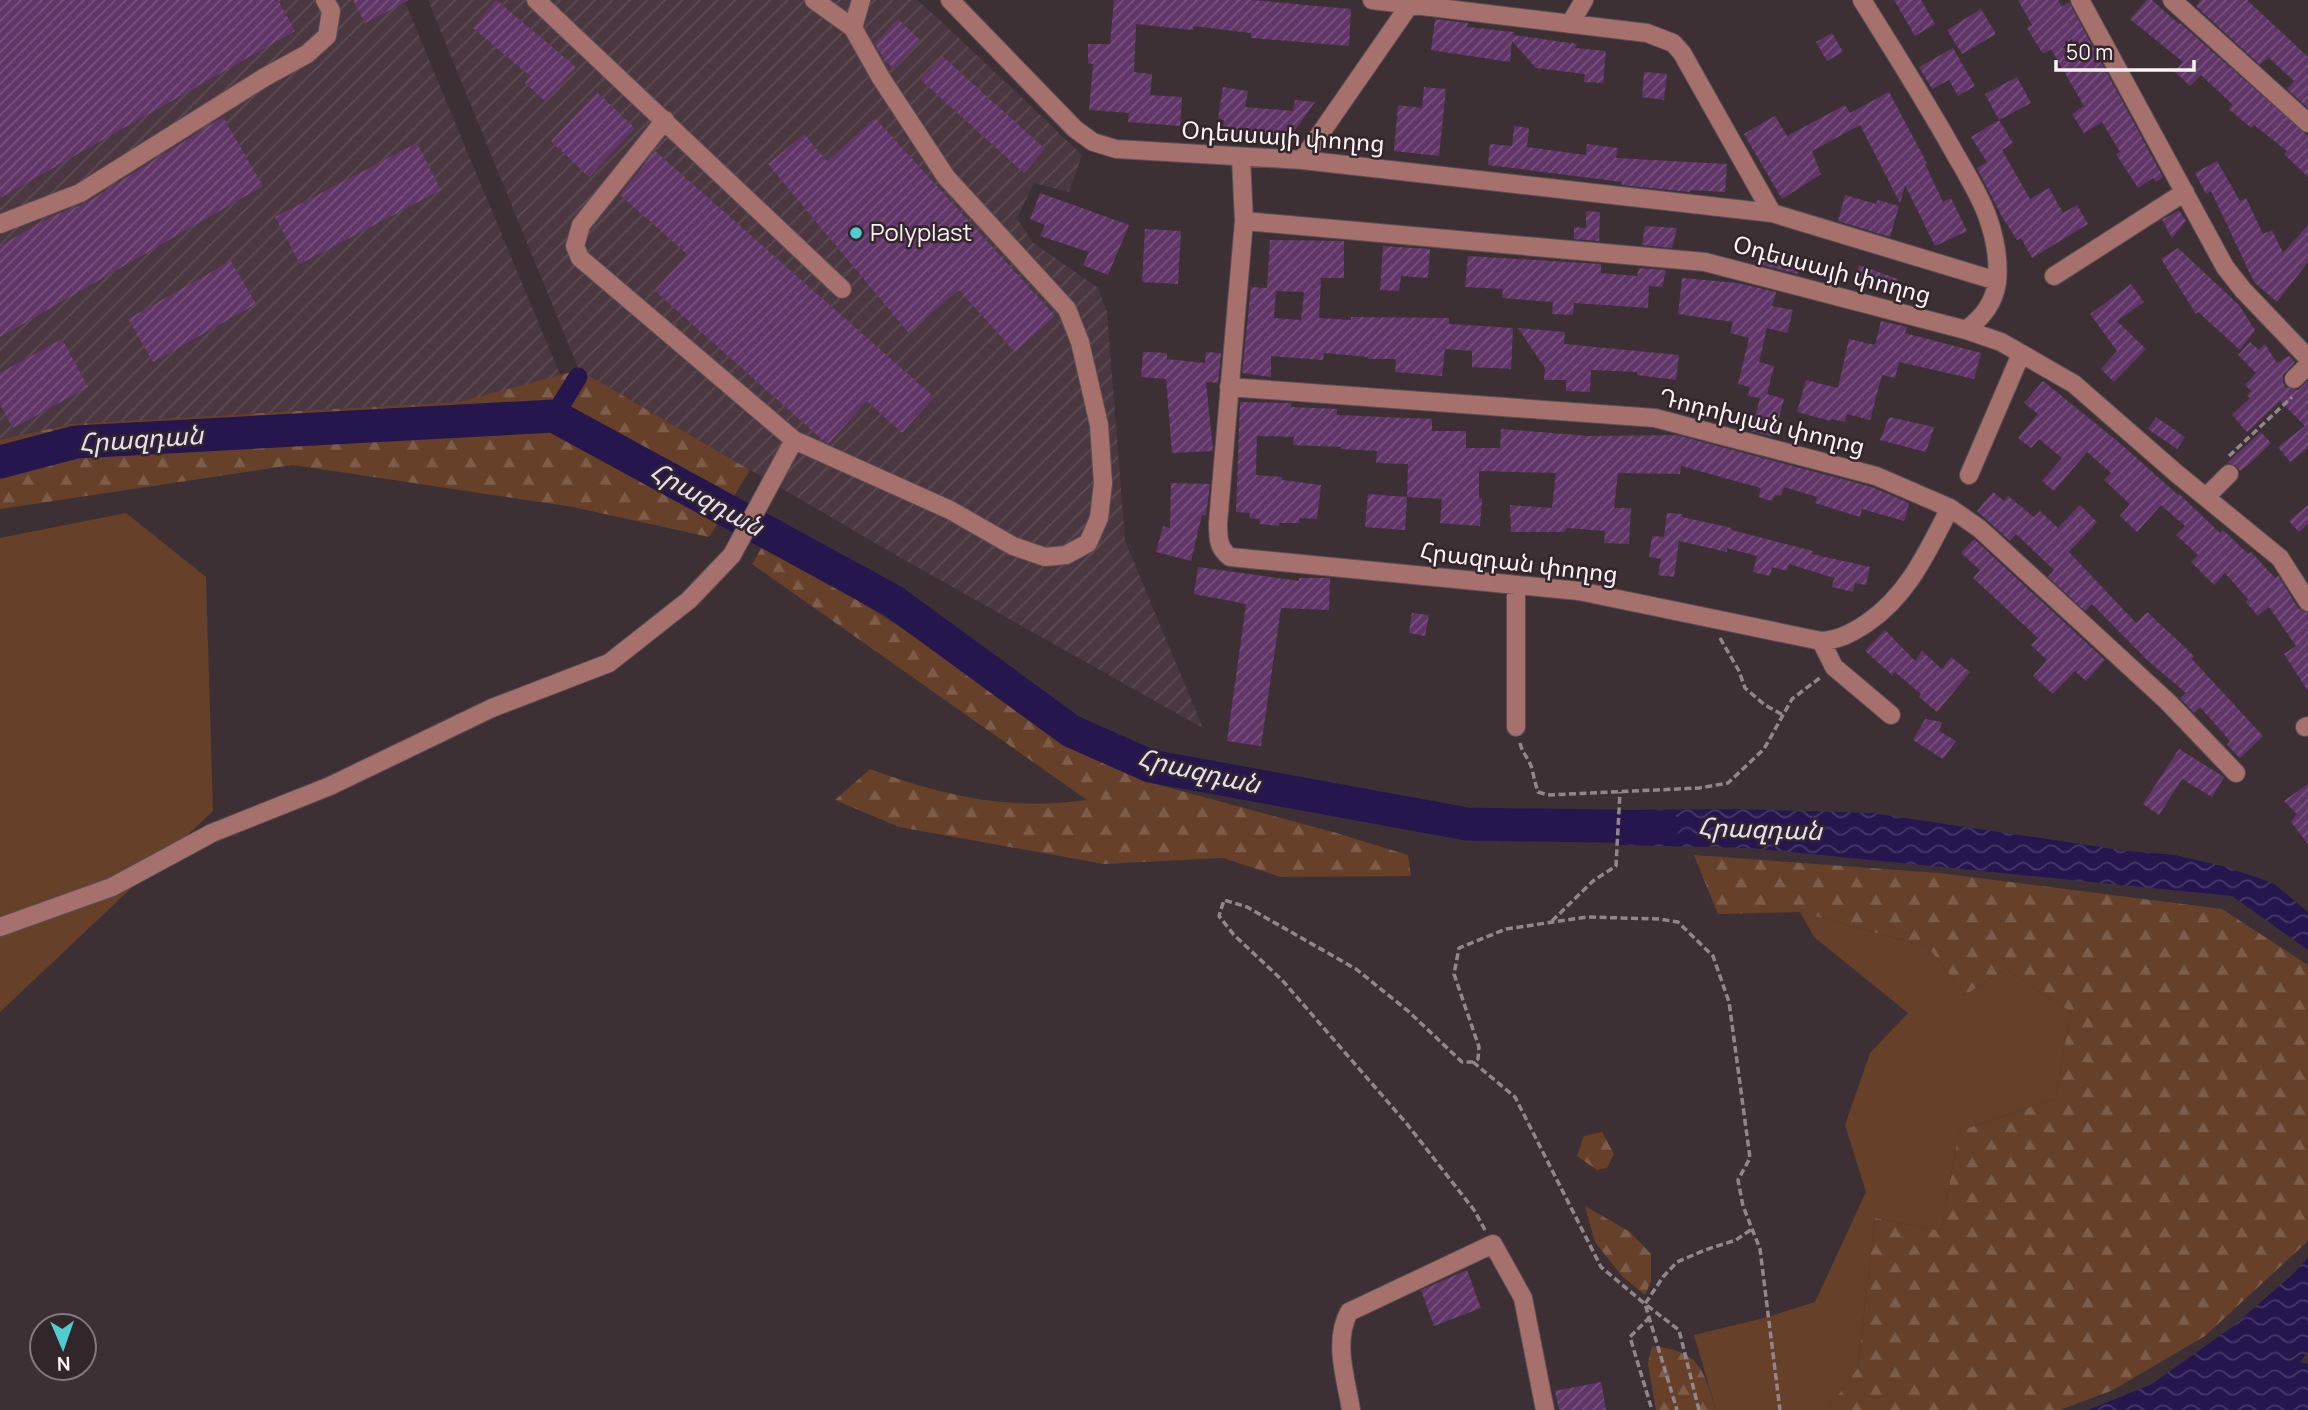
<svg xmlns="http://www.w3.org/2000/svg" width="2308" height="1410" viewBox="0 0 2308 1410" font-family="Manrope,'Noto Sans Armenian',sans-serif">
	<style>
		.industrial { fill: url(#industrial-furrows) }
		.grass { fill: #664029 }
		.forest { fill: url(#forest-firs) }
		.water { fill: url(#water-waves) }
		.lines { fill: none; stroke-linecap: round; stroke-linejoin: round }
		.canal { stroke: #25164e; stroke-width: 19 }
		.river { stroke: #25164e; stroke-width: 33 }
		.building { fill: url(#building-hatch); fill-rule: evenodd }
		.minor-casing { stroke: #5b4f54; stroke-width: 20 }
		.path { stroke: #92868a; stroke-width: 3.5; stroke-dasharray: 7 3.5; stroke-linecap: butt }
		.minor { stroke: #a6706d; stroke-width: 18 }
		.poi-dot { fill: #51ccd1; stroke: #33262b; stroke-width: 2.5 }
		.labels { text-anchor: middle; stroke-width: 5; stroke-linejoin: round; paint-order: stroke }
		.street-label { font-size: 24px; fill: #fbf2f5; stroke: #33262b }
		.poi-label { font-size: 24px; fill: #fbf2f5; stroke: #33262b; text-anchor: start }
		.water-label { font-size: 26px; font-style: italic; fill: #e3e2f4; stroke: #33262b }
	</style>
	<defs>
		<pattern id="industrial-furrows" width="10" height="10" patternUnits="userSpaceOnUse" patternTransform="scale(1.75)"><rect width="10" height="10" fill="#4b3740"/><path d="M-1 1l2-2M0 10L10 0M9 11l2-2" fill="none" stroke="#5d4b53"/></pattern>
		<pattern id="forest-firs" width="22" height="20" patternUnits="userSpaceOnUse" patternTransform="scale(1.75)"><rect width="22" height="20" fill="#664029"/><path d="M5 1l3.5 6h-7zM16 11l3.5 6h-7z" fill="#7d5c49"/></pattern>
		<pattern id="water-waves" width="16" height="10" patternUnits="userSpaceOnUse" patternTransform="scale(1.75)"><rect width="16" height="10" fill="#25164e"/><path d="M0 5q4-4 8 0t8 0" fill="none" stroke="#463868"/></pattern>
		<pattern id="building-hatch" width="6" height="6" patternUnits="userSpaceOnUse" patternTransform="scale(1.75)"><rect width="6" height="6" fill="#603568"/><path d="M-1 1l2-2M0 6l6-6M5 7l2-2" fill="none" stroke="#78537e"/></pattern>
	</defs>
	<rect width="100%" height="100%" fill="#3d3035"/>
	<path class="industrial" d="M 0,0 L 404,0 L 561,377 L 459,402 L 71,424 L 0,440 Z
		M 428,0 L 917,0 L 942,22 L 1082,155 L 1069,192 L 1034,183 L 1017,218 L 1032,242 L 1098,288 L 1107,312 L 1125,541 L 1203,728 L 901,558 L 579,370 Z"/>
	<path class="grass" d="M 126,513 L 206,577 L 213,811 L 0,1012 L 0,538 Z
		M 1800,912 L 1928,947 L 1965,995 L 2006,969 L 2071,1012 L 2055,1099 L 1959,1131 L 1941,1231 L 1875,1218 L 1858,1368 L 1827,1410 L 1716,1410 L 1694,1335 L 1768,1317 L 1815,1302 L 1866,1192 L 1845,1125 L 1870,1053 L 1908,1013 L 1814,937 Z"/>
	<path class="forest" d="M 579,370 L 750,470 L 709,537 L 573,507 L 293,465 L 0,509 L 0,440 L 71,424 L 459,402 Z
		M 765,542 L 1144,781 L 1333,832 L 1408,855 L 1411,876 L 1281,877 L 1223,858 L 1104,864 L 899,827 L 835,800 L 870,769 C 945,796 1007,811 1087,800 L 752,564 Z
		M 1694,855 L 1939,873 L 2222,909 L 2308,965 L 2308,1241 L 2205,1336 L 2113,1390 L 2060,1410 L 1827,1410 L 1858,1368 L 1875,1218 L 1941,1231 L 1959,1131 L 2055,1099 L 2071,1012 L 2006,969 L 1965,995 L 1928,947 L 1800,912 L 1718,914 Z
		M 1602,1132 L 1614,1154 L 1607,1168 L 1597,1170 L 1577,1156 L 1584,1136 Z
		M 1585,1206 L 1630,1232 L 1651,1254 L 1651,1281 L 1645,1295 L 1622,1276 L 1595,1242 Z
		M 1652,1346 C 1700,1351 1703,1368 1716,1410 L 1656,1410 L 1648,1364 Z"/>
	<path class="water" d="M 1735,809 L 1872,813 L 2127,851 L 2175,855 L 2226,867 L 2273,883 L 2308,912 L 2308,950 L 2232,896 L 1750,848 L 1617,845 L 1619,810 Z
		M 2308,1258 L 2308,1352 L 2300,1362 L 2308,1364 L 2308,1410 L 2088,1410 L 2152,1384 L 2232,1327 L 2291,1276 Z"/>
	<g class="lines">
		<path class="canal" d="M 554,416 L 578,377"/>
		<path class="river" d="M 0,462 L 76,442 L 554,416 L 893,601 L 1071,731 L 1150,766 L 1467,824 L 1663,827"/>
	</g>
	<path class="building" d="M 0,0 L 278,0 L 295,31 L 0,198 Z
		M 353,0 L 409,0 L 365,23 Z
		M 496,0 L 576,67 L 546,102 L 525,83 L 530,76 L 473,28 Z
		M 1114,0 L 1252,0 L 1351,9 L 1349,46 L 1251,38 L 1251,33 L 1194,26 L 1193,30 L 1136,24 L 1134,72 L 1152,74 L 1150,95 L 1182,97 L 1180,126 L 1128,122 L 1129,113 L 1089,110 L 1093,64 L 1088,63 L 1088,44 L 1110,44 Z
		M 1894,0 L 1921,0 L 1935,24 L 1915,36 Z
		M 2018,0 L 2058,0 L 2062,7 L 2069,2 L 2163,177 L 2156,182 L 2153,178 L 2138,188 L 2116,154 L 2120,152 L 2102,122 L 2084,133 L 2072,114 L 2084,106 L 2051,49 L 2043,54 L 2027,28 L 2032,25 Z
		M 2147,0 L 2152,0 L 2179,24 L 2180,23 L 2308,136 L 2308,177 L 2284,154 L 2287,151 L 2254,125 L 2251,128 L 2229,109 L 2233,105 L 2201,75 L 2190,86 L 2174,71 L 2183,62 L 2130,19 Z
		M 2201,0 L 2247,0 L 2308,57 L 2308,108 L 2287,89 L 2294,81 L 2268,57 L 2260,65 L 2196,6 Z
		M 1981,9 L 1996,34 L 1962,54 L 1947,30 Z
		M 898,19 L 920,40 L 894,69 L 884,59 L 875,44 Z
		M 1435,19 L 1468,23 L 1467,27 L 1514,32 L 1513,35 L 1577,44 L 1575,48 L 1606,51 L 1603,83 L 1584,82 L 1585,74 L 1536,68 L 1512,41 L 1510,62 L 1431,50 Z
		M 1832,33 L 1843,52 L 1827,61 L 1816,42 Z
		M 1953,48 L 1975,86 L 1958,96 L 1949,80 L 1932,89 L 1919,67 Z
		M 942,56 L 1045,149 L 1024,173 L 921,80 Z
		M 1644,72 L 1667,74 L 1664,100 L 1642,97 Z
		M 2017,77 L 2031,103 L 1999,120 L 1985,94 Z
		M 1223,87 L 1248,91 L 1245,107 L 1293,111 L 1295,100 L 1315,102 L 1290,137 L 1242,132 L 1240,144 L 1221,141 L 1224,120 L 1218,119 Z
		M 1424,87 L 1446,89 L 1439,156 L 1394,151 L 1398,105 L 1422,108 Z
		M 597,92 L 635,128 L 589,177 L 551,141 Z
		M 1889,92 L 1927,163 L 1925,164 L 1943,202 L 1951,198 L 1967,231 L 1935,246 L 1905,185 L 1900,203 L 1860,125 L 1812,151 L 1821,174 L 1782,199 L 1744,134 L 1775,116 L 1787,136 L 1845,105 L 1850,113 Z
		M 223,117 L 263,186 L 0,337 L 0,246 L 50,217 L 86,203 Z
		M 875,118 L 1055,316 L 1015,352 L 959,290 L 908,332 L 768,164 L 804,134 L 827,161 Z
		M 1999,120 L 2013,143 L 2002,150 L 2030,199 L 2049,188 L 2063,213 L 2077,205 L 2088,224 L 2032,258 L 2021,238 L 2017,240 L 2001,215 L 1977,168 L 1987,162 L 1971,137 Z
		M 1514,126 L 1529,128 L 1527,147 L 1586,155 L 1587,144 L 1618,148 L 1616,158 L 1727,164 L 1725,192 L 1690,190 L 1690,192 L 1622,185 L 1622,182 L 1488,165 L 1490,144 L 1512,146 Z
		M 417,143 L 441,190 L 300,264 L 275,217 Z
		M 655,151 L 934,397 L 902,433 L 867,401 L 829,443 L 825,442 L 655,291 L 687,254 L 620,195 Z
		M 2217,161 L 2240,201 L 2246,198 L 2263,234 L 2272,230 L 2283,253 L 2308,225 L 2308,262 L 2277,302 L 2254,282 L 2211,191 L 2206,194 L 2195,173 Z
		M 1040,193 L 1129,225 L 1108,275 L 1083,265 L 1089,252 L 1040,236 L 1045,225 L 1030,219 Z
		M 1845,195 L 1876,204 L 1878,200 L 1899,206 L 1890,237 L 1838,221 Z
		M 2179,210 L 2186,221 L 2172,238 L 2162,220 Z
		M 1586,211 L 1600,212 L 1599,241 L 1574,239 L 1574,227 L 1586,228 Z
		M 1645,226 L 1677,228 L 1672,248 L 1642,245 Z
		M 1145,229 L 1181,231 L 1178,284 L 1142,282 Z
		M 1270,240 L 1344,241 L 1344,278 L 1321,278 L 1319,318 L 1351,320 L 1351,317 L 1449,318 L 1449,324 L 1513,328 L 1511,369 L 1472,367 L 1472,351 L 1445,349 L 1442,376 L 1395,372 L 1396,359 L 1368,359 L 1368,357 L 1324,353 L 1323,360 L 1271,356 L 1271,377 L 1242,373 L 1251,287 L 1267,288 ZM 1276,291 L 1304,292 L 1301,320 L 1274,318 Z
		M 1383,246 L 1430,249 L 1428,278 L 1401,276 L 1399,291 L 1380,290 Z
		M 2178,248 L 2239,305 L 2255,330 L 2240,350 L 2198,312 L 2196,314 L 2161,259 Z
		M 1760,253 L 1801,264 L 1798,274 L 1758,264 Z
		M 1468,256 L 1601,264 L 1601,273 L 1637,276 L 1639,268 L 1666,270 L 1662,287 L 1649,286 L 1648,308 L 1574,303 L 1573,315 L 1552,314 L 1553,302 L 1502,298 L 1503,289 L 1465,287 Z
		M 231,261 L 256,304 L 153,362 L 128,319 Z
		M 1859,265 L 1898,279 L 1892,293 L 1854,280 Z
		M 1682,278 L 1738,283 L 1776,292 L 1772,306 L 1793,310 L 1787,333 L 1767,328 L 1759,362 L 1774,366 L 1767,394 L 1784,399 L 1774,437 L 1751,431 L 1760,398 L 1748,396 L 1750,387 L 1738,384 L 1749,338 L 1730,333 L 1733,322 L 1678,314 Z
		M 2131,284 L 2144,302 L 2117,321 L 2146,349 L 2114,382 L 2101,369 L 2117,351 L 2090,314 Z
		M 1881,321 L 1907,327 L 1905,333 L 1981,353 L 1974,379 L 1899,362 L 1895,378 L 1882,375 L 1870,420 L 1847,414 L 1845,422 L 1831,419 L 1831,421 L 1797,412 L 1806,380 L 1838,388 L 1849,339 L 1875,345 Z
		M 1518,328 L 1565,332 L 1564,344 L 1679,355 L 1676,380 L 1637,375 L 1637,372 L 1591,370 L 1590,392 L 1566,391 L 1566,380 L 1544,380 L 1545,368 Z
		M 62,339 L 88,387 L 13,428 L 0,404 L 0,373 Z
		M 2250,342 L 2259,350 L 2265,344 L 2277,363 L 2289,356 L 2295,362 L 2283,375 L 2283,383 L 2286,387 L 2298,390 L 2308,381 L 2308,448 L 2290,462 L 2278,447 L 2305,426 L 2280,401 L 2247,432 L 2232,415 L 2250,398 L 2247,395 L 2251,391 L 2245,385 L 2256,373 L 2238,355 Z
		M 1143,352 L 1167,353 L 1167,359 L 1205,363 L 1206,352 L 1221,353 L 1218,383 L 1206,382 L 1213,451 L 1172,453 L 1166,379 L 1141,377 Z
		M 2043,381 L 2122,445 L 2178,495 L 2179,494 L 2220,533 L 2223,530 L 2248,554 L 2251,552 L 2275,578 L 2278,575 L 2298,608 L 2308,613 L 2308,691 L 2284,654 L 2296,646 L 2269,607 L 2258,616 L 2246,602 L 2248,599 L 2225,573 L 2214,585 L 2191,562 L 2198,555 L 2176,535 L 2185,526 L 2161,505 L 2137,532 L 2120,516 L 2130,504 L 2104,480 L 2111,473 L 2087,452 L 2054,491 L 2042,481 L 2062,458 L 2039,439 L 2031,448 L 2018,438 L 2038,414 L 2024,403 Z
		M 1240,402 L 1291,403 L 1291,407 L 1337,409 L 1337,415 L 1432,419 L 1432,431 L 1466,431 L 1466,448 L 1500,448 L 1501,429 L 1588,436 L 1676,435 L 1872,487 L 1909,503 L 1904,521 L 1862,509 L 1860,517 L 1815,503 L 1817,497 L 1784,487 L 1781,496 L 1775,495 L 1772,501 L 1758,497 L 1761,488 L 1681,466 L 1680,474 L 1618,473 L 1614,508 L 1631,508 L 1629,544 L 1604,543 L 1605,531 L 1567,528 L 1564,532 L 1511,532 L 1510,505 L 1552,508 L 1556,473 L 1479,471 L 1479,498 L 1482,499 L 1480,526 L 1440,523 L 1442,499 L 1407,497 L 1408,464 L 1376,463 L 1377,451 L 1341,449 L 1341,447 L 1293,445 L 1294,437 L 1257,436 L 1256,475 L 1282,477 L 1282,480 L 1321,485 L 1317,519 L 1299,518 L 1300,523 L 1279,523 L 1279,526 L 1260,524 L 1260,519 L 1249,518 L 1250,513 L 1236,512 Z
		M 1889,417 L 1934,427 L 1926,452 L 1880,440 Z
		M 2156,417 L 2185,437 L 2177,449 L 2148,429 Z
		M 2261,432 L 2271,443 L 2248,465 L 2240,471 L 2236,466 L 2227,463 Z
		M 1171,483 L 1210,484 L 1206,515 L 1202,515 L 1191,561 L 1156,552 L 1163,526 L 1170,528 Z
		M 1993,492 L 2004,501 L 2008,496 L 2034,517 L 2040,511 L 2058,528 L 2080,505 L 2097,522 L 2069,552 L 2136,623 L 2147,612 L 2174,637 L 2194,656 L 2192,659 L 2263,736 L 2240,758 L 2227,745 L 2230,741 L 2200,707 L 2194,713 L 2180,698 L 2186,693 L 2147,660 L 2092,604 L 2085,611 L 2048,577 L 2054,570 L 2016,534 L 2010,541 L 1977,511 Z
		M 1368,494 L 1407,497 L 1405,530 L 1365,527 Z
		M 2308,505 L 2308,524 L 2299,532 L 2289,521 Z
		M 1667,513 L 1682,514 L 1682,517 L 1732,528 L 1731,530 L 1813,551 L 1812,554 L 1870,567 L 1866,585 L 1855,583 L 1853,592 L 1832,587 L 1834,578 L 1789,564 L 1787,571 L 1772,567 L 1770,576 L 1753,572 L 1757,556 L 1727,548 L 1727,552 L 1679,541 L 1674,577 L 1658,575 L 1661,559 L 1649,557 L 1652,536 L 1664,537 Z
		M 1974,539 L 2105,660 L 2086,681 L 2075,671 L 2053,694 L 2033,676 L 2047,660 L 2031,645 L 2038,638 L 1973,578 L 1980,570 L 1961,553 Z
		M 1198,567 L 1299,581 L 1299,578 L 1330,578 L 1329,610 L 1281,608 L 1261,746 L 1227,741 L 1246,604 L 1194,594 Z
		M 1412,613 L 1429,615 L 1425,636 L 1409,633 Z
		M 1885,630 L 1915,661 L 1922,651 L 1942,669 L 1951,657 L 1970,672 L 1937,712 L 1919,697 L 1921,694 L 1895,672 L 1892,675 L 1865,651 Z
		M 1925,719 L 1942,722 L 1939,731 L 1956,741 L 1943,759 L 1913,740 Z
		M 2179,749 L 2224,777 L 2212,797 L 2182,779 L 2159,815 L 2143,804 Z
		M 2308,784 L 2308,844 L 2291,822 L 2297,814 L 2284,801 Z
		M 1467,1270 L 1481,1308 L 1434,1326 L 1421,1290 Z
		M 1601,1382 L 1606,1410 L 1559,1410 L 1555,1391 Z"/>
	<g class="lines">
		<g class="minor-casing">
			<path id="minor" d="M 536,0 L 842,289
				M 950,0 L 1075,129 L 1093,142 L 1116,149 L 1302,160 L 1772,213 L 1997,281
				M 1372,0 L 1647,33 L 1673,43 L 1682,53 L 1772,213
				M 1862,0 C 1893,50 1925,100 1954,152 C 1966,173 1980,195 1988,218 C 1995,238 1999,261 1997,282 C 1994,303 1983,317 1966,330
				M 2080,0 L 2225,267 L 2243,290 L 2308,358
				M 2172,0 L 2308,123
				M 1570,24 L 1584,0
				M 853,28 L 861,0
				M 665,120 L 581,225 L 575,246 L 580,258 L 794,440 L 950,510 L 1013,546 L 1045,557 L 1066,555 L 1088,543 L 1099,518 L 1103,483 L 1099,425 L 1080,342 L 1067,309 L 946,177 L 881,78 L 853,28 L 814,0
				M 1241,158 L 1244,221 L 1218,523 C 1218,538 1218,548 1230,557 L 1579,591 L 1821,641 C 1839,640 1852,633 1867,623 C 1909,594 1927,552 1950,508
				M 1302,160 L 1413,0
				M 1244,221 L 1705,262 L 1966,330 L 2001,342 L 2074,384 L 2176,473 L 2280,558 L 2308,602
				M 0,224 L 80,193 L 265,77 L 307,54 L 327,36 L 331,11 L 325,0
				M 2054,276 L 2185,192
				M 2294,379 L 2308,365
				M 1229,387 L 1655,418 L 1876,476 L 1950,508 L 1980,529 L 2168,702 L 2236,773
				M 1969,475 L 2021,354
				M 2207,496 L 2229,474
				M 1516,585 L 1516,727
				M 1821,641 L 1834,667 L 1891,715
				M 2305,727 L 2308,726
				M 0,927 L 112,887 L 212,833 L 330,786 L 492,708 L 609,663 L 689,600 L 732,555 L 794,440
				M 1351,1410 C 1346,1378 1333,1342 1349,1312 L 1493,1244 L 1523,1298 L 1545,1410"/>
		</g>
		<path class="path" d="M 2229,456 L 2292,397
			M 1720,638 L 1739,671 L 1745,688 L 1765,705 L 1783,715
			M 1520,743 C 1522,753 1530,760 1532,769 C 1534,777 1535,783 1538,792 L 1548,795 L 1699,788 L 1728,783 L 1764,749 L 1792,699 L 1821,677
			M 1552,921 L 1593,881 L 1616,866 L 1620,792
			M 1473,1062 L 1515,1097 L 1601,1267 L 1645,1304 L 1677,1410
			M 1485,1230 L 1474,1210 L 1407,1124 L 1282,980 L 1234,935 L 1219,916 L 1224,900 L 1247,907 L 1356,969 L 1408,1011 L 1462,1062 L 1473,1062 L 1478,1059 L 1479,1047 L 1454,974 L 1459,948 L 1506,929 L 1587,917 L 1659,919 L 1678,922 L 1713,956 L 1729,1002 L 1750,1158 L 1738,1180 L 1743,1206 L 1760,1249 L 1780,1410
			M 1650,1317 L 1630,1337 L 1652,1410
			M 1699,1410 L 1679,1330 L 1645,1304 L 1663,1277 L 1677,1262 L 1705,1250 L 1736,1240 L 1752,1229"/>
		<use href="#minor" class="minor"/>
	</g>
	<circle class="poi-dot" cx="856" cy="233" r="7"/>
	<g class="labels">
		<g class="street-label">
			<text transform="translate(1283 137) rotate(4)" y="8">Օդեսսայի փողոց</text>
			<text transform="translate(1832 270) rotate(15)" y="8">Օդեսսայի փողոց</text>
			<text transform="translate(1762 422) rotate(14)" y="8">Դոդոխյան փողոց</text>
			<text transform="translate(1519 563) rotate(7)" y="8">Հրազդան փողոց</text>
		</g>
		<g class="poi-label">
			<text x="870" y="241">Polyplast</text>
		</g>
		<g class="water-label">
			<text transform="translate(141 439) rotate(-4)" y="9">Հրազդան</text>
			<text transform="translate(707 499) rotate(29)" y="9">Հրազդան</text>
			<text transform="translate(1199 771) rotate(13)" y="9">Հրազդան</text>
			<text transform="translate(1760 829) rotate(2)" y="9">Հրազդան</text>
		</g>
	</g>
	<g transform="translate(63 1347) rotate(178)"><circle r="33" fill="#33262b" stroke="#83787c" stroke-width="2"/>
	<path d="M0-5L12 26L0 18L-12 26Z" fill="#51ccd1"/>
	<text y="-10" font-size="19" font-weight="bold" text-anchor="middle" fill="#fbf2f5">N</text>
	</g>
	<path d="M2056 60v10h138v-10" fill="none" stroke="#fbf2f5" stroke-width="3.5"/>
	<text x="2066" y="60" font-size="21" fill="#fbf2f5" stroke="#33262b" stroke-width="5" paint-order="stroke">50 m</text>
</svg>
